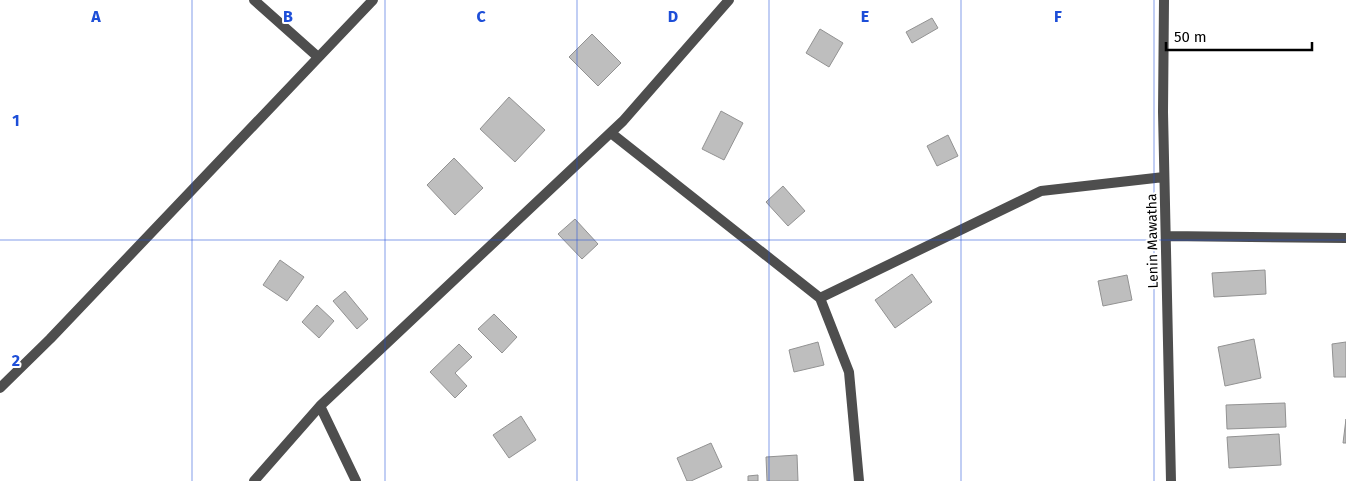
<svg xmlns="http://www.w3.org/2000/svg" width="1346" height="481" viewBox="0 0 1346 481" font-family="'Fira Sans',sans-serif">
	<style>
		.building { fill: #bebebe; stroke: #929292 }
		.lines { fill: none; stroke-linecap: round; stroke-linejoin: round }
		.minor { stroke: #4e4e4e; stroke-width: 10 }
		.grid { fill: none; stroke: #1d4ed8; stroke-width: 1; stroke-opacity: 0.55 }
		.labels { text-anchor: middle; stroke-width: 4; stroke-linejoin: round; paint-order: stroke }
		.street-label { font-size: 14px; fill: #000; stroke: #fff }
		.grid-label { font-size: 16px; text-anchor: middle; font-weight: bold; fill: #1d4ed8; stroke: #fff; stroke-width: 4; stroke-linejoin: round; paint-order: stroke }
	</style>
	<rect width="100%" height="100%" fill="#fff"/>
	<path class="building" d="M 932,18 L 938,28 L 912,43 L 906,32 Z
		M 820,29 L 843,43 L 829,67 L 806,53 Z
		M 592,34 L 621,63 L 598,86 L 569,57 Z
		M 509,97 L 545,130 L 515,162 L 480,129 Z
		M 721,111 L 743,123 L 724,160 L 702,149 Z
		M 948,135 L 958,156 L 937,166 L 927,146 Z
		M 454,158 L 483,188 L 455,215 L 427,185 Z
		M 783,186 L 805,211 L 788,226 L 766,202 Z
		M 575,219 L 598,244 L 582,259 L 558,234 Z
		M 280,260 L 304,277 L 287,301 L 263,285 Z
		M 1265,270 L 1266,294 L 1214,297 L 1212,273 Z
		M 912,274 L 932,302 L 895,328 L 875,300 Z
		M 1127,275 L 1132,300 L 1103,306 L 1098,281 Z
		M 345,291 L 368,319 L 357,329 L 333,301 Z
		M 317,305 L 334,321 L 319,338 L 302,322 Z
		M 494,314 L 517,337 L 502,353 L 478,329 Z
		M 1254,339 L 1261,378 L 1225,386 L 1218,347 Z
		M 818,342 L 824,365 L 794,372 L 789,350 Z
		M 1346,342 L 1346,377 L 1334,377 L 1332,344 Z
		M 459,344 L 472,357 L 455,373 L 467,386 L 455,398 L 430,372 Z
		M 1285,403 L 1286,427 L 1227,429 L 1226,405 Z
		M 521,416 L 536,440 L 509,458 L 493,435 Z
		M 1346,419 L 1346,443 L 1343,443 Z
		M 1279,434 L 1281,465 L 1229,468 L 1227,437 Z
		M 711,443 L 722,467 L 691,481 L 687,481 L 677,458 Z
		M 797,455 L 798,481 L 767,481 L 766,457 Z
		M 758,475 L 758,481 L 748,481 L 748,476 Z"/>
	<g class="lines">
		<path class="minor" d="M 254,0 L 318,57
			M 1164,0 L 1163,112 L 1171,481
			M 611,133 L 820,298 L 849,372 L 859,481
			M 1166,236 L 1346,238
			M 820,298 L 1041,191 L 1164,177
			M 0,388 L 50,339 L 373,0
			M 320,406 L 356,481
			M 254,481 L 320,406 L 623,121 L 729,0"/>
	</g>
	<path class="grid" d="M 192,0 L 192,481M 385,0 L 385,481M 577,0 L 577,481M 769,0 L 769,481M 961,0 L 961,481M 1154,0 L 1154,481M 0,240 L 1346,240"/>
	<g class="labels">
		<g class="street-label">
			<text transform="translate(1152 241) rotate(-91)" y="5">Lenin Mawatha</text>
		</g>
	</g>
	<g class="grid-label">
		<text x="96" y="22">A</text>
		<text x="288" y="22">B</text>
		<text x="481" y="22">C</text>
		<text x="673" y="22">D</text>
		<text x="865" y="22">E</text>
		<text x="1058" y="22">F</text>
		<text x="16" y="126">1</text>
		<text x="16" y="366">2</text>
	</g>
	<path d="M1166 42v8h146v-8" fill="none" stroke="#000000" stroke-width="2.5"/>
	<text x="1174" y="42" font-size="15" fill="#000000" stroke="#ffffff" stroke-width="4" paint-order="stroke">50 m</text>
</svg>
